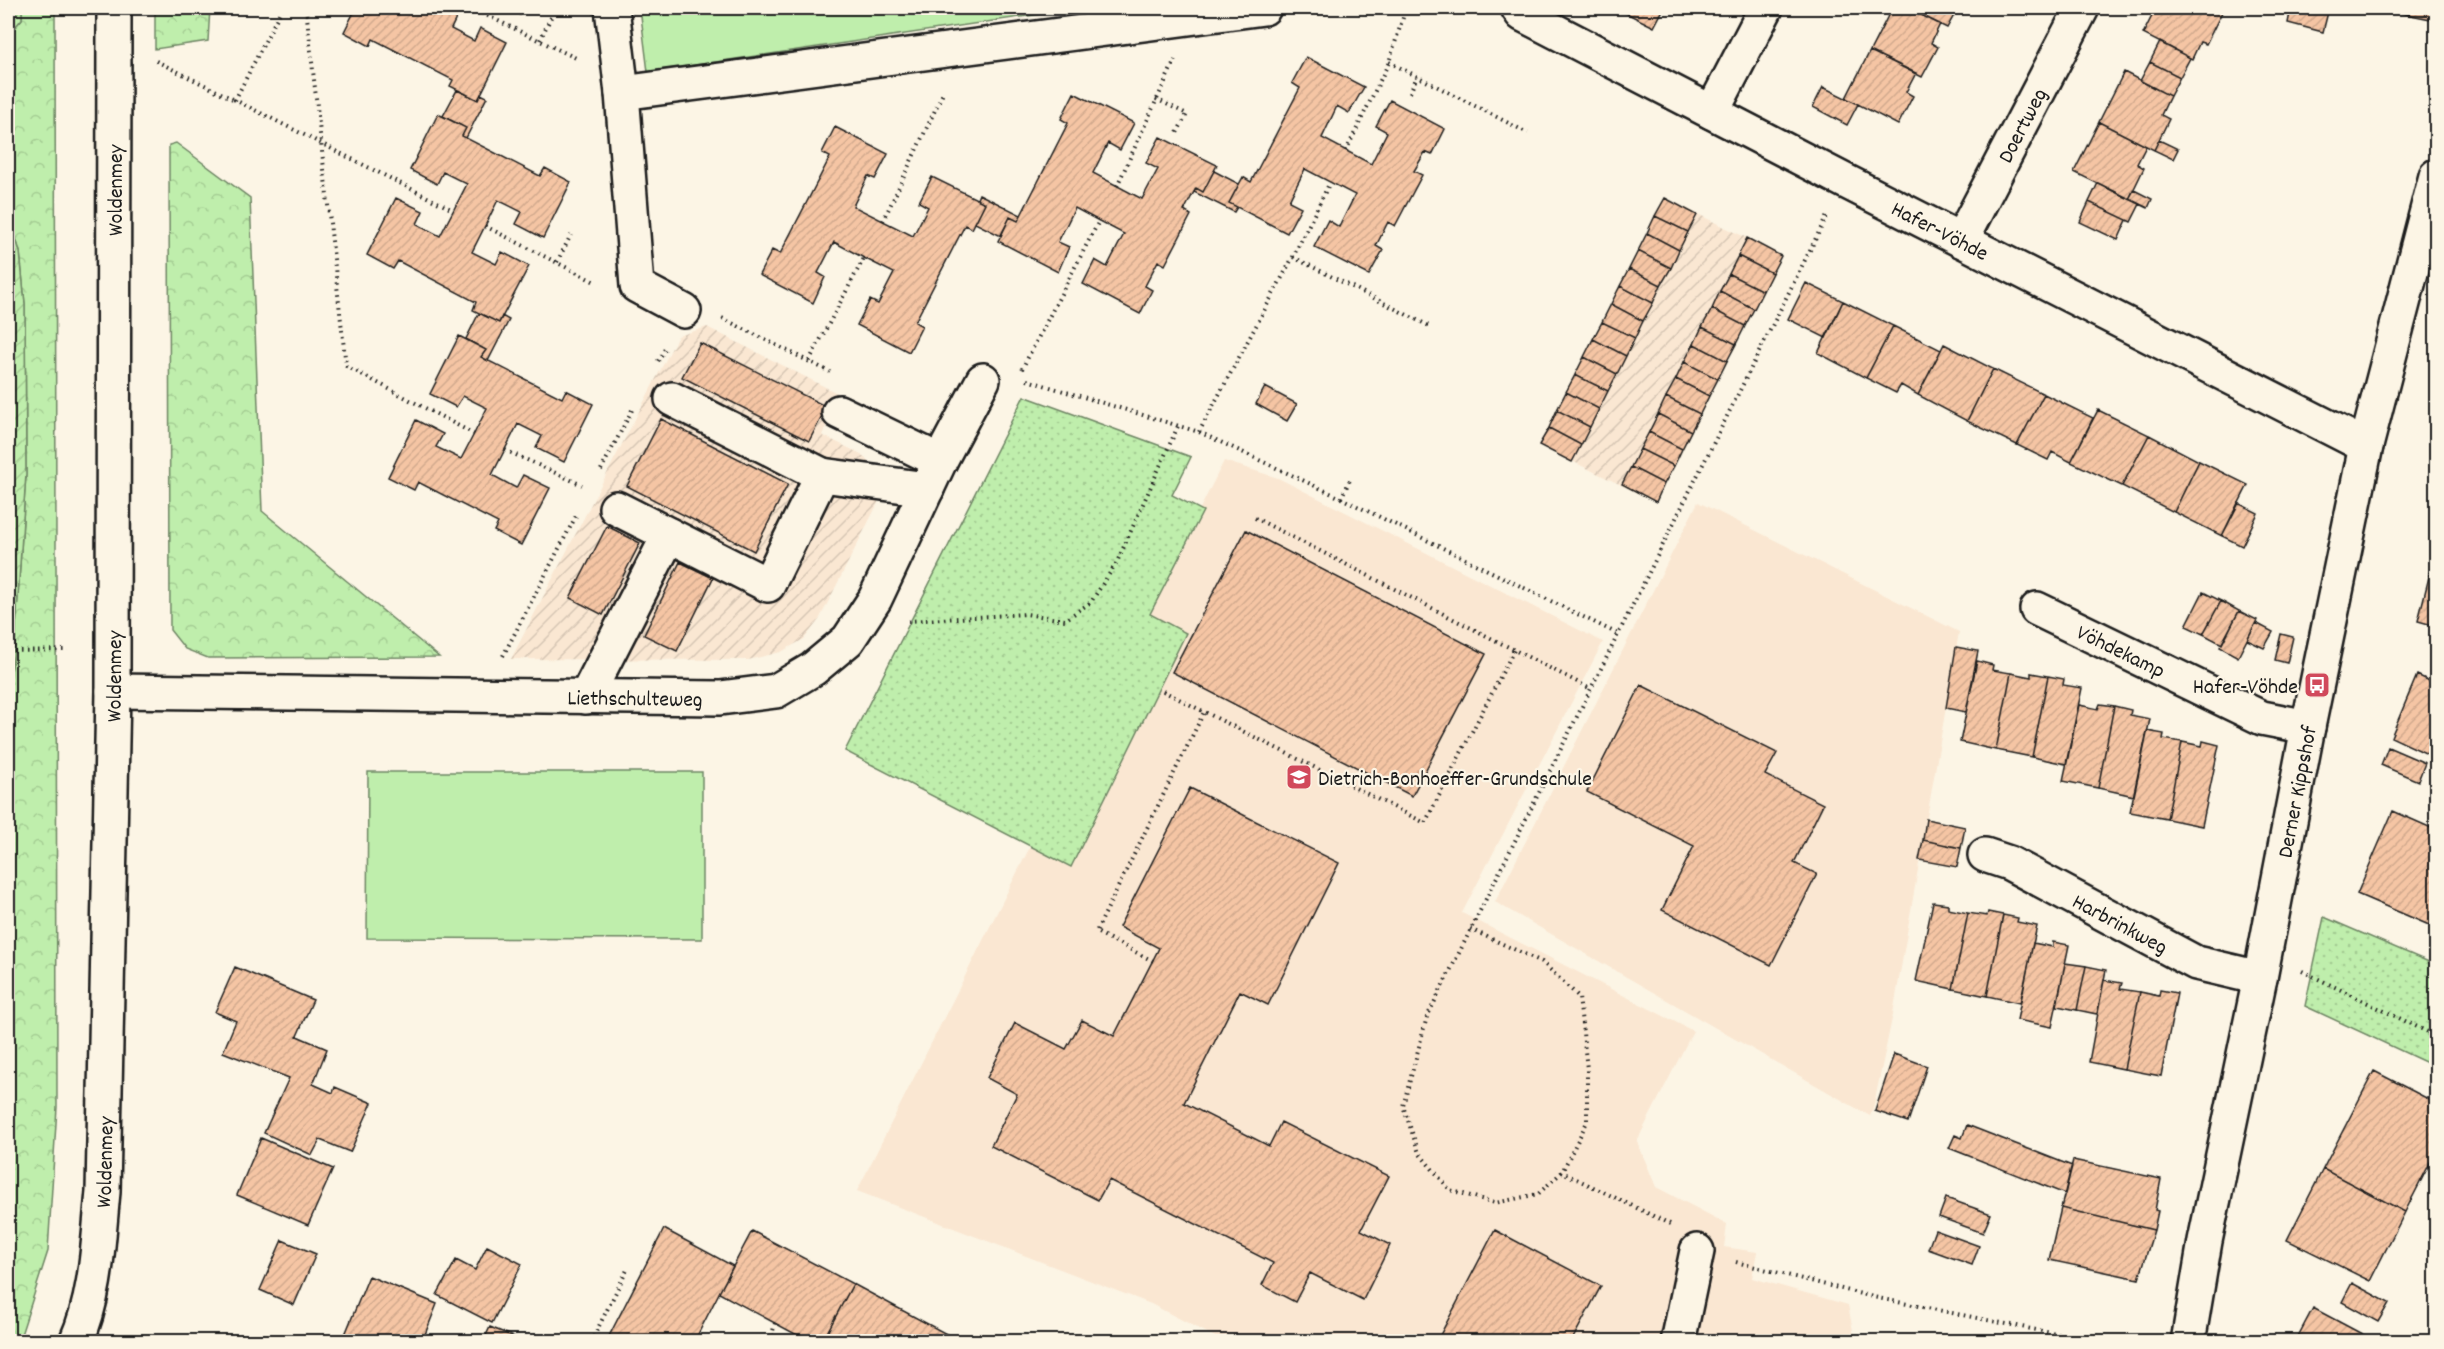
<svg xmlns="http://www.w3.org/2000/svg" width="2444" height="1349" viewBox="0 0 2444 1349" font-family="Dekko,sans-serif">
	<style>
		.built { fill: #fae7d2 }
		.industrial { fill: url(#industrial-furrows) }
		.grass { fill: #bfeeac; stroke: #6e8564; stroke-width: 1.5 }
		.forest { fill: url(#forest-crowns); stroke: #6e8564; stroke-width: 1.5 }
		.park { fill: url(#park-dots); stroke: #6e8564; stroke-width: 1.5 }
		.garden { fill: url(#garden-furrows); stroke: #6e8564; stroke-width: 1.5 }
		.building { fill: url(#building-hatch); stroke: #1c1c1c; stroke-width: 1.5 }
		.lines { fill: none; stroke-linecap: round; stroke-linejoin: round }
		.minor-casing { stroke: #1c1c1c; stroke-width: 38 }
		.path { stroke: #1c1c1c; stroke-width: 4; stroke-dasharray: 1.5 4.5; stroke-linecap: butt }
		.minor { stroke: #fcf5e5; stroke-width: 33 }
		.labels { text-anchor: middle; stroke-width: 4.5; stroke-linejoin: round; paint-order: stroke }
		.street-label { font-size: 22px; fill: #1c1c1c; stroke: #fcf5e5 }
		.poi-label { font-size: 22px; fill: #1c1c1c; stroke: #fcf5e5; text-anchor: end }
	</style>
	<defs>
		<pattern id="industrial-furrows" width="10" height="10" patternUnits="userSpaceOnUse" patternTransform="scale(1.5)"><rect width="10" height="10" fill="#fae7d2"/><path d="M-1 1l2-2M0 10L10 0M9 11l2-2" fill="none" stroke="#d6c6b4"/></pattern>
		<pattern id="forest-crowns" width="20" height="18" patternUnits="userSpaceOnUse" patternTransform="scale(1.5)"><rect width="20" height="18" fill="#bfeeac"/><path d="M2 6a3 3 0 1 1 6 0M12 15a3 3 0 1 1 6 0" fill="none" stroke="#a4cc93"/></pattern>
		<pattern id="park-dots" width="8" height="8" patternUnits="userSpaceOnUse" patternTransform="scale(1.5)"><rect width="8" height="8" fill="#bfeeac"/><path d="M2 2h.1M6 6h.1" fill="none" stroke="#a4cc93" stroke-width="1.8" stroke-linecap="round"/></pattern>
		<pattern id="garden-furrows" width="10" height="10" patternUnits="userSpaceOnUse" patternTransform="scale(1.5)"><rect width="10" height="10" fill="#bfeeac"/><path d="M-1 1l2-2M0 10L10 0M9 11l2-2" fill="none" stroke="#a4cc93"/></pattern>
		<pattern id="building-hatch" width="6" height="6" patternUnits="userSpaceOnUse" patternTransform="scale(1.5)"><rect width="6" height="6" fill="#f5c5a4"/><path d="M-1 1l2-2M0 6l6-6M5 7l2-2" fill="none" stroke="#d1a98d"/></pattern>
	</defs>
	<rect width="100%" height="100%" fill="#fcf5e5"/>
	<filter id="ink" filterUnits="userSpaceOnUse"><feTurbulence type="fractalNoise" baseFrequency=".0167" numOctaves="2"/><feDisplacementMap in="SourceGraphic" scale="12" xChannelSelector="R" yChannelSelector="G"/><feConvolveMatrix kernelMatrix="1 2 1 2 8 2 1 2 1" color-interpolation-filters="sRGB"/></filter>
	<g filter="url(#ink)">
		<path class="built" d="M 1224,461 L 1278,478 L 1603,642 L 1462,913 L 1693,1031 L 1637,1141 L 1656,1187 L 1727,1224 L 1724,1247 L 1757,1252 L 1752,1278 L 1848,1305 L 1855,1341 L 1223,1341 L 1151,1304 L 857,1191 Z
			M 1698,502 L 1959,632 L 1893,1014 L 1873,1109 L 1870,1116 L 1495,902 Z"/>
		<path class="industrial" d="M 1665,198 L 1747,238 L 1772,273 L 1656,502 L 1539,445 Z
			M 707,327 L 841,395 L 822,435 L 861,454 L 872,465 L 878,483 L 878,503 L 819,620 L 804,639 L 781,652 L 748,660 L 511,659 L 678,336 Z"/>
		<path class="grass" d="M 640,8 L 1081,8 L 648,72 Z
			M 368,772 L 702,772 L 702,939 L 367,938 Z"/>
		<path class="forest" d="M 22,8 L 55,8 L 57,1107 L 48,1251 L 20,1338 L 17,1342 L 8,1341 L 8,695 L 15,642 L 26,474 L 25,304 L 20,252 L 8,212 L 8,35 L 22,19 Z
			M 155,8 L 210,8 L 208,41 L 155,49 Z
			M 176,143 L 250,198 L 262,511 L 439,657 L 208,658 L 185,649 L 170,630 L 169,145 Z"/>
		<path class="park" d="M 1024,396 L 1191,457 L 1172,495 L 1203,511 L 1150,614 L 1186,633 L 1071,867 L 845,751 Z
			M 2324,917 L 2436,965 L 2436,1067 L 2305,1006 Z"/>
		<path class="garden" d="M 8,8 L 22,8 L 22,19 L 8,35 Z
			M 8,212 L 20,252 L 25,304 L 26,474 L 15,642 L 8,695 Z"/>
		<path class="building" d="M 356,8 L 407,8 L 417,12 L 419,8 L 461,8 L 451,29 L 474,41 L 480,28 L 507,42 L 478,100 L 450,86 L 453,80 L 373,39 L 370,46 L 344,32 Z
			M 505,8 L 524,8 L 520,15 Z
			M 1616,8 L 1664,8 L 1654,27 Z
			M 1892,8 L 1907,8 L 1940,24 L 1931,43 L 1938,47 L 1922,77 L 1870,51 Z
			M 1907,8 L 1958,8 L 1947,28 Z
			M 2156,8 L 2224,8 L 2206,44 L 2200,42 L 2192,59 L 2143,34 Z
			M 2291,8 L 2329,8 L 2323,32 L 2288,23 Z
			M 2390,8 L 2433,8 L 2431,19 L 2390,11 Z
			M 2160,42 L 2190,58 L 2180,77 L 2150,62 Z
			M 1870,51 L 1916,73 L 1906,92 L 1913,96 L 1898,125 L 1846,98 Z
			M 1306,57 L 1364,87 L 1349,113 L 1337,106 L 1322,138 L 1371,164 L 1387,132 L 1376,126 L 1390,100 L 1445,129 L 1432,155 L 1425,152 L 1414,171 L 1422,175 L 1395,226 L 1388,222 L 1376,246 L 1383,250 L 1369,275 L 1314,247 L 1328,220 L 1339,227 L 1355,195 L 1305,169 L 1289,201 L 1301,207 L 1287,233 L 1229,203 L 1243,177 L 1251,182 L 1300,88 L 1292,83 Z
			M 2150,62 L 2180,77 L 2170,96 L 2140,81 Z
			M 2124,72 L 2170,96 L 2161,115 L 2169,119 L 2154,150 L 2099,122 Z
			M 1823,87 L 1858,104 L 1847,125 L 1813,107 Z
			M 457,90 L 478,100 L 481,94 L 487,97 L 466,138 L 462,136 L 466,128 L 443,116 Z
			M 1074,93 L 1134,123 L 1120,150 L 1108,143 L 1093,173 L 1142,199 L 1158,169 L 1146,163 L 1160,137 L 1217,165 L 1203,192 L 1196,188 L 1184,211 L 1191,215 L 1165,265 L 1158,261 L 1145,286 L 1152,290 L 1140,314 L 1083,284 L 1095,260 L 1107,267 L 1124,234 L 1099,221 L 1075,208 L 1058,242 L 1069,247 L 1058,272 L 998,241 L 1010,217 L 1018,221 L 1068,123 L 1061,119 Z
			M 438,114 L 466,128 L 462,136 L 540,176 L 545,168 L 571,182 L 543,238 L 516,224 L 522,212 L 498,200 L 472,252 L 496,264 L 502,252 L 529,266 L 499,323 L 473,310 L 476,302 L 398,261 L 393,269 L 367,255 L 396,198 L 423,211 L 417,224 L 440,236 L 467,184 L 443,172 L 437,184 L 410,170 Z
			M 2099,122 L 2146,146 L 2137,164 L 2144,168 L 2129,199 L 2074,172 Z
			M 835,127 L 888,154 L 875,179 L 868,176 L 853,206 L 913,236 L 928,207 L 919,202 L 932,177 L 985,203 L 972,229 L 965,225 L 915,322 L 922,326 L 909,352 L 857,325 L 870,300 L 878,304 L 894,273 L 864,258 L 834,242 L 818,273 L 825,277 L 813,303 L 759,275 L 772,250 L 780,254 L 830,157 L 822,153 Z
			M 2159,140 L 2178,149 L 2173,159 L 2154,150 Z
			M 1214,171 L 1239,184 L 1229,203 L 1237,207 L 1234,212 L 1194,192 L 1196,188 L 1203,192 Z
			M 2098,183 L 2140,204 L 2131,222 L 2089,202 Z
			M 2134,190 L 2152,199 L 2148,208 L 2129,199 Z
			M 979,194 L 1021,215 L 1018,221 L 1010,217 L 1001,236 L 975,223 L 985,203 L 977,199 Z
			M 1665,198 L 1697,215 L 1688,232 L 1655,216 Z
			M 2089,202 L 2127,220 L 2118,240 L 2080,222 Z
			M 1655,216 L 1688,232 L 1679,250 L 1647,233 Z
			M 1647,233 L 1679,250 L 1671,268 L 1638,251 Z
			M 1747,238 L 1781,256 L 1772,273 L 1738,256 Z
			M 1638,251 L 1671,268 L 1661,285 L 1629,269 Z
			M 1738,256 L 1772,273 L 1763,291 L 1729,274 Z
			M 1629,269 L 1661,285 L 1653,303 L 1620,286 Z
			M 1729,274 L 1763,291 L 1754,309 L 1720,291 Z
			M 1806,283 L 1843,301 L 1826,338 L 1788,319 Z
			M 1620,286 L 1653,303 L 1643,321 L 1611,304 Z
			M 1720,291 L 1754,309 L 1745,326 L 1712,309 Z
			M 1843,301 L 1893,326 L 1866,378 L 1818,353 Z
			M 1611,304 L 1643,321 L 1635,338 L 1602,322 Z
			M 1712,309 L 1745,326 L 1736,344 L 1702,327 Z
			M 479,313 L 499,323 L 502,316 L 509,320 L 488,361 L 481,357 L 486,350 L 466,339 Z
			M 1602,322 L 1635,338 L 1626,356 L 1593,339 Z
			M 1893,326 L 1941,350 L 1918,395 L 1901,385 L 1896,393 L 1866,378 Z
			M 1702,327 L 1736,344 L 1727,361 L 1694,344 Z
			M 459,336 L 486,350 L 481,357 L 562,398 L 566,390 L 593,404 L 564,462 L 536,448 L 542,436 L 518,424 L 492,475 L 516,488 L 523,475 L 550,488 L 521,545 L 494,531 L 498,523 L 418,482 L 414,490 L 388,477 L 416,420 L 443,434 L 436,447 L 461,459 L 474,434 L 487,408 L 463,396 L 456,407 L 430,394 Z
			M 1593,339 L 1626,356 L 1617,374 L 1584,357 Z
			M 700,343 L 827,407 L 809,441 L 682,377 Z
			M 1694,344 L 1727,361 L 1718,379 L 1684,362 Z
			M 1944,344 L 1993,369 L 1967,421 L 1918,395 Z
			M 1584,357 L 1617,374 L 1608,391 L 1575,375 Z
			M 1684,362 L 1718,379 L 1709,396 L 1676,379 Z
			M 1993,369 L 2044,394 L 2017,445 L 1967,421 Z
			M 1575,375 L 1608,391 L 1599,409 L 1566,392 Z
			M 1676,379 L 1709,396 L 1700,414 L 1666,397 Z
			M 1265,387 L 1297,404 L 1287,421 L 1256,404 Z
			M 1566,392 L 1599,409 L 1590,427 L 1557,410 Z
			M 2044,394 L 2093,418 L 2071,462 L 2052,452 L 2048,460 L 2017,445 Z
			M 1666,397 L 1700,414 L 1691,431 L 1658,414 Z
			M 1557,410 L 1590,427 L 1581,445 L 1549,428 Z
			M 2098,410 L 2149,435 L 2122,486 L 2071,462 Z
			M 1658,414 L 1691,431 L 1682,449 L 1649,432 Z
			M 661,419 L 788,484 L 754,551 L 627,486 Z
			M 1549,428 L 1581,445 L 1572,462 L 1539,445 Z
			M 1649,432 L 1682,449 L 1674,466 L 1640,449 Z
			M 2149,435 L 2199,461 L 2174,512 L 2122,486 Z
			M 1640,449 L 1674,466 L 1664,484 L 1631,467 Z
			M 2199,461 L 2248,485 L 2222,536 L 2174,512 Z
			M 1631,467 L 1664,484 L 1656,502 L 1622,484 Z
			M 2238,503 L 2258,513 L 2242,546 L 2222,536 Z
			M 607,526 L 640,543 L 603,615 L 570,598 Z
			M 1246,530 L 1486,654 L 1412,796 L 1172,672 Z
			M 2435,553 L 2436,553 L 2436,626 L 2418,621 Z
			M 680,562 L 713,578 L 677,651 L 644,635 Z
			M 2203,592 L 2221,601 L 2203,634 L 2186,626 Z
			M 2221,601 L 2239,611 L 2222,644 L 2203,634 Z
			M 2239,611 L 2257,620 L 2238,657 L 2220,647 Z
			M 2256,623 L 2273,632 L 2264,648 L 2247,640 Z
			M 2281,634 L 2293,637 L 2287,663 L 2275,660 Z
			M 1956,647 L 1978,651 L 1966,712 L 1946,708 Z
			M 1977,661 L 1993,665 L 1992,670 L 2011,673 L 1996,750 L 1960,742 Z
			M 2011,673 L 2031,677 L 2031,673 L 2048,676 L 2032,757 L 1996,750 Z
			M 2417,675 L 2436,684 L 2436,758 L 2391,737 Z
			M 2048,676 L 2064,679 L 2063,685 L 2082,688 L 2066,764 L 2032,757 Z
			M 1641,685 L 1777,753 L 1765,775 L 1823,804 L 1794,863 L 1817,874 L 1771,965 L 1662,910 L 1694,846 L 1587,792 Z
			M 2100,704 L 2114,706 L 2098,788 L 2063,781 L 2079,705 L 2098,709 Z
			M 2114,706 L 2131,710 L 2130,715 L 2150,719 L 2134,796 L 2098,788 Z
			M 2147,731 L 2164,734 L 2163,739 L 2182,742 L 2167,819 L 2130,812 Z
			M 2203,741 L 2219,745 L 2202,826 L 2167,819 L 2182,742 L 2202,746 Z
			M 2388,747 L 2425,763 L 2418,781 L 2381,765 Z
			M 1190,788 L 1339,863 L 1268,1005 L 1240,991 L 1184,1103 L 1269,1146 L 1281,1122 L 1389,1176 L 1361,1230 L 1390,1245 L 1363,1300 L 1310,1273 L 1295,1302 L 1262,1285 L 1273,1263 L 1109,1180 L 1098,1200 L 991,1146 L 1017,1094 L 987,1078 L 1015,1023 L 1066,1049 L 1082,1020 L 1114,1036 L 1159,948 L 1119,927 Z
			M 2393,811 L 2436,830 L 2436,928 L 2357,894 Z
			M 1926,819 L 1965,827 L 1961,848 L 1923,840 Z
			M 1923,840 L 1961,848 L 1957,867 L 1919,860 Z
			M 1933,902 L 1948,904 L 1948,909 L 1968,913 L 1953,989 L 1916,981 Z
			M 1988,912 L 2003,915 L 1987,996 L 1953,989 L 1968,913 L 1987,916 Z
			M 2003,915 L 2018,918 L 2017,922 L 2037,926 L 2020,1003 L 1987,996 Z
			M 2053,942 L 2069,945 L 2052,1027 L 2017,1020 L 2033,943 L 2053,947 Z
			M 2065,963 L 2086,966 L 2077,1010 L 2057,1006 Z
			M 2086,966 L 2106,970 L 2097,1014 L 2077,1010 Z
			M 235,967 L 313,1000 L 297,1036 L 327,1049 L 313,1084 L 333,1093 L 335,1087 L 372,1103 L 350,1152 L 320,1140 L 312,1155 L 264,1133 L 289,1078 L 223,1052 L 236,1021 L 215,1012 Z
			M 2104,980 L 2122,983 L 2120,989 L 2140,992 L 2124,1069 L 2089,1062 Z
			M 2160,990 L 2177,993 L 2161,1076 L 2124,1069 L 2140,992 L 2159,996 Z
			M 1894,1054 L 1927,1066 L 1908,1122 L 1875,1111 Z
			M 2374,1071 L 2436,1103 L 2436,1151 L 2405,1212 L 2323,1169 Z
			M 1967,1125 L 2072,1166 L 2065,1194 L 1949,1148 L 1955,1135 L 1962,1138 Z
			M 261,1138 L 333,1169 L 308,1225 L 237,1195 Z
			M 2073,1160 L 2161,1179 L 2155,1210 L 2158,1211 L 2154,1230 L 2061,1208 Z
			M 2323,1169 L 2405,1212 L 2370,1281 L 2287,1240 Z
			M 1946,1198 L 1991,1214 L 1983,1233 L 1939,1217 Z
			M 2061,1208 L 2154,1230 L 2139,1279 L 2049,1260 Z
			M 664,1229 L 733,1266 L 719,1293 L 694,1342 L 606,1342 Z
			M 1495,1230 L 1601,1286 L 1571,1342 L 1437,1341 Z
			M 1935,1230 L 1979,1246 L 1972,1265 L 1928,1249 Z
			M 752,1231 L 853,1284 L 822,1342 L 810,1342 L 719,1293 Z
			M 282,1240 L 316,1254 L 294,1305 L 260,1290 Z
			M 487,1246 L 522,1264 L 492,1323 L 437,1295 L 456,1260 L 475,1270 Z
			M 369,1276 L 437,1304 L 422,1342 L 342,1342 Z
			M 2352,1283 L 2389,1303 L 2378,1322 L 2342,1302 Z
			M 853,1284 L 954,1338 L 952,1342 L 822,1342 Z
			M 2313,1308 L 2377,1342 L 2295,1342 Z
			M 490,1327 L 524,1341 L 524,1342 L 483,1342 Z"/>
		<g class="lines">
			<g class="minor-casing">
				<g id="minor">
					<path d="M 612,8 L 622,93"/>
					<path id="s1" d="M 1518,8 L 1522,14 L 1845,181 L 2366,446"/>
					<path d="M 1712,112 L 1766,8"/>
					<path id="s2" d="M 1961,240 L 2082,8"/>
					<path d="M 684,311 L 637,286 L 622,93 L 1264,8"/>
					<path d="M 839,412 L 940,461"/>
					<path d="M 822,475 L 927,489"/>
					<path d="M 616,508 L 768,585 L 822,475 L 672,399"/>
					<path id="s3" d="M 2037,609 L 2262,718 L 2308,727"/>
					<path id="s4" d="M 113,691 L 720,698 L 776,691 L 813,669 L 848,640 L 875,599 L 940,461 L 983,380"/>
					<path d="M 586,697 L 669,535"/>
					<path id="s5" d="M 1985,855 L 2009,863 L 2196,963 L 2260,978"/>
					<path id="s6" d="M 76,1342 C 97,1296 98,1241 103,1192 L 113,691 L 114,8"/>
					<path d="M 1678,1342 L 1697,1251"/>
					<path id="s7" d="M 2188,1342 L 2205,1241 L 2260,978 L 2308,727 L 2366,446 L 2436,176"/>
				</g>
			</g>
			<path class="path" d="M 282,8 L 235,100 L 453,210
				M 306,8 L 346,366 L 474,434
				M 471,8 L 576,58
				M 540,40 L 553,13
				M 156,61 L 235,100
				M 1389,62 L 1528,133
				M 1410,93 L 1417,76
				M 1156,99 L 1187,114 L 1176,135
				M 1346,151 L 1389,62 L 1406,8
				M 1117,186 L 1175,60
				M 883,221 L 944,91
				M 485,226 L 595,282
				M 1293,257 L 1429,326
				M 557,262 L 571,235
				M 722,318 L 830,372
				M 658,361 L 666,347
				M 809,361 L 864,258
				M 1022,369 L 1099,221
				M 1027,380 L 1199,432 L 1341,498 L 1618,634
				M 1199,432 L 1293,257 L 1330,182
				M 505,450 L 582,485
				M 601,470 L 632,410
				M 1341,498 L 1350,480
				M 1255,518 L 1591,689
				M 908,621 L 1026,614 L 1065,620 L 1091,602 L 1117,562 L 1178,426
				M 8,651 L 68,650
				M 503,656 L 576,516
				M 1163,691 L 1425,823 L 1514,650
				M 1470,929 L 1542,962 L 1579,997 L 1587,1069 L 1587,1122 L 1562,1172
				M 1153,961 L 1096,932 L 1204,712
				M 2302,971 L 2436,1036
				M 1670,1224 L 1562,1172 L 1538,1194 L 1495,1203 L 1450,1190 L 1419,1153 L 1403,1106 L 1427,1017 L 1827,216
				M 1736,1262 L 1873,1297 L 2096,1342
				M 775,1323 L 772,1335 L 780,1342
				M 591,1342 L 628,1268"/>
			<use href="#minor" class="minor"/>
		</g>
	</g>
	<defs>
		<g id="bus-square" transform="scale(1.35)"><rect x="-9" y="-9" width="18" height="18" rx="4" fill="#d1495b" stroke="#fcf5e5"/><path d="M-5-6H5V4H4V6H2V4H-2V6H-4V4H-5ZM-3.5-4V0h7V-4ZM-3.5 1.2v1.5H-2V1.2ZM2 1.2v1.5H3.5V1.2Z" fill="#fff"/></g>
		<g id="school-square" transform="scale(1.35)"><rect x="-9" y="-9" width="18" height="18" rx="4" fill="#d1495b" stroke="#fcf5e5"/><path d="M0-5L7-2L0 1L-7-2ZM-4 1L0 2.5L4 1V4Q0 6-4 4Z" fill="#fff"/></g>
	</defs>
	<g fill-rule="evenodd">
		<use href="#bus-square" x="2317" y="685"/>
		<use href="#school-square" x="1299" y="777"/>
	</g>
	<g class="labels">
		<g class="street-label">
			<text dy="8" stroke="none"><textPath href="#s2" startOffset="130">Doertweg</textPath></text>
			<text dy="8" stroke="none"><textPath href="#s6" startOffset="1155">Woldenmey</textPath></text>
			<text dy="8" stroke="none"><textPath href="#s1" startOffset="478">Hafer-Vöhde</textPath></text>
			<text dy="8" stroke="none"><textPath href="#s3" startOffset="94">Vöhdekamp</textPath></text>
			<text dy="8" stroke="none"><textPath href="#s6" startOffset="669">Woldenmey</textPath></text>
			<text dy="8" stroke="none"><textPath href="#s4" startOffset="522">Liethschulteweg</textPath></text>
			<text dy="8" stroke="none"><textPath href="#s7" startOffset="561">Derner Kippshof</textPath></text>
			<text dy="8" stroke="none"><textPath href="#s5" startOffset="152">Harbrinkweg</textPath></text>
			<text dy="8" stroke="none"><textPath href="#s6" startOffset="183">Woldenmey</textPath></text>
		</g>
		<g class="poi-label">
			<text x="2298" y="693">Hafer-Vöhde</text>
			<text x="1318" y="785" text-anchor="start">Dietrich-Bonhoeffer-Grundschule</text>
		</g>
	</g>
	<rect width="2444" height="1349" fill="none" stroke="#fcf5e5" stroke-width="30"/>
	<rect x="15" y="15" width="2414" height="1319" fill="none" stroke="#1c1c1c" stroke-width="2" filter="url(#ink)"/>
</svg>
